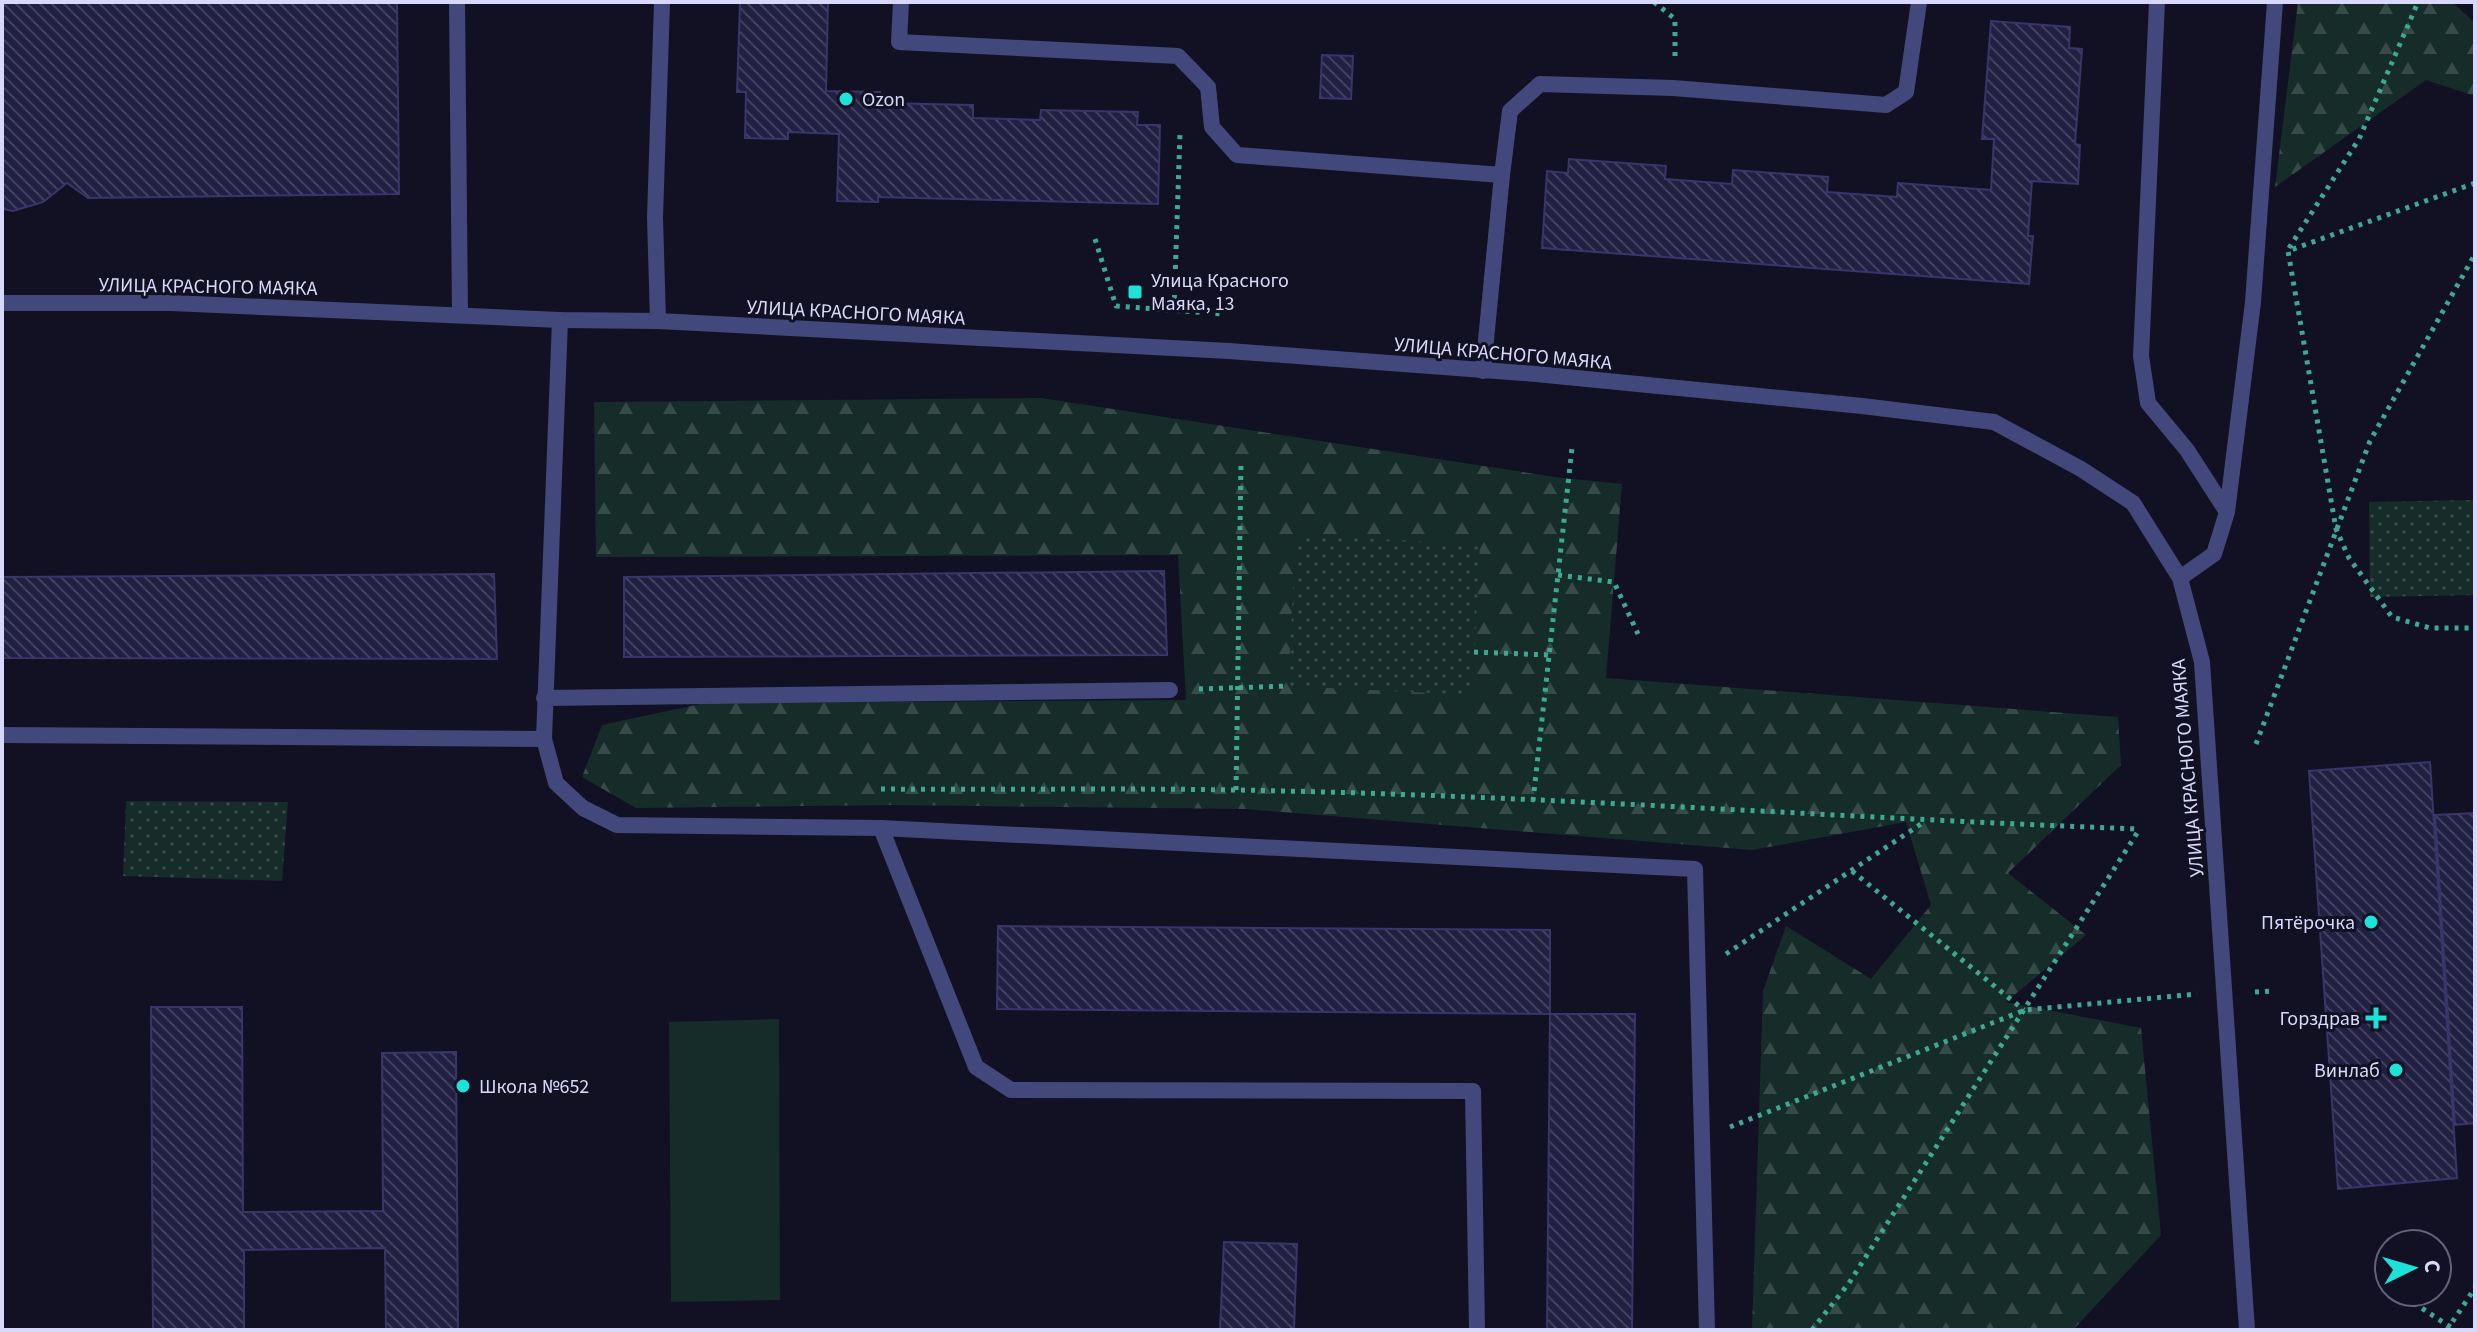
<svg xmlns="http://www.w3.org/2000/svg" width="2477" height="1332" viewBox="0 0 2477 1332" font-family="'Source Sans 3',sans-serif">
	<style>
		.grass { fill: #152c28 }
		.forest { fill: url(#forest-firs) }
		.park { fill: url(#park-dots) }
		.building { fill: url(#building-back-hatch); stroke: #38356b; stroke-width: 2 }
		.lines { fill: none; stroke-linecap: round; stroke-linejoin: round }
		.path { stroke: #3ea893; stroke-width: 5; stroke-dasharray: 4 6; stroke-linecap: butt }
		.service { stroke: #42487c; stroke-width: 16 }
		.minor { stroke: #42487c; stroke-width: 16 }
		.poi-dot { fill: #1ce2da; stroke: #121123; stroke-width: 3 }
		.labels { text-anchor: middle; stroke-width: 6; stroke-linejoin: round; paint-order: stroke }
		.poi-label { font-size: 20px; fill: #d8d9fa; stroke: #121123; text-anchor: start }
		.street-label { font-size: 20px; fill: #d8d9fa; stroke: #121123 }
	</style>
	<defs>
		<pattern id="forest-firs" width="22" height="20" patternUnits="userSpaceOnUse" patternTransform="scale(2)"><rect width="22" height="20" fill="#152c28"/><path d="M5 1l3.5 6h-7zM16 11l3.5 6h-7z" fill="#364a48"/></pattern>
		<pattern id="park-dots" width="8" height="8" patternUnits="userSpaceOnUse" patternTransform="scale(2)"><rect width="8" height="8" fill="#152c28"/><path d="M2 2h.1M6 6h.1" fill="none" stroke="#364a48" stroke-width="1.8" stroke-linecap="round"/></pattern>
		<pattern id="building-back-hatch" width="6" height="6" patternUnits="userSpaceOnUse" patternTransform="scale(2)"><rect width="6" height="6" fill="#222042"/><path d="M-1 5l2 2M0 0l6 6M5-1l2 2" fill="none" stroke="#41405e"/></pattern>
	</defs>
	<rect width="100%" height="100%" fill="#121123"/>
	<path class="grass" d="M 779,1019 L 780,1300 L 671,1302 L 669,1022 Z"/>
	<path class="forest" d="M 2298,2 L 2452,2 L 2475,23 L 2475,96 L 2426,80 L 2275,187 Z
		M 1041,398 L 1555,477 L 1622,484 L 1606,678 L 2118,717 L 2121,765 L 2008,873 L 2086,935 L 2006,1002 L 2141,1028 L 2161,1235 L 2073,1330 L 1752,1330 L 1763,991 L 1786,926 L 1871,979 L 1931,905 L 1906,822 L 1752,850 L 1245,809 L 893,805 L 636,808 L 582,777 L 602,725 L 705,703 L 1186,700 L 1178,555 L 596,557 L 594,402 Z"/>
	<path class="park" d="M 2475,500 L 2475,595 L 2370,597 L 2369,502 Z
		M 1296,535 L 1480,544 L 1472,695 L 1288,686 Z
		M 126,801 L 288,802 L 282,881 L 123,876 Z"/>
	<path class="building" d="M 2,2 L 397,2 L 399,194 L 88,198 L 67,183 L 43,202 L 13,211 L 2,209 Z
		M 828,2 L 826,91 L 880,92 L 880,103 L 973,105 L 973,118 L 1040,120 L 1041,110 L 1138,112 L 1137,125 L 1160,125 L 1158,204 L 878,197 L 878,202 L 837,201 L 839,134 L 788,132 L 788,139 L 745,138 L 746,92 L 737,92 L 740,3 L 728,3 L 728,2 L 842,2 L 842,3 Z
		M 1991,21 L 2070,27 L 2069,48 L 2082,49 L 2075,144 L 2080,145 L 2078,184 L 2032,181 L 2028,236 L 2033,236 L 2029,284 L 1542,248 L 1547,171 L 1568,173 L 1569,159 L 1666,166 L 1665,179 L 1732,184 L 1733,170 L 1828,177 L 1827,192 L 1897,197 L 1898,183 L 1991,190 L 1994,139 L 1982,139 Z
		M 1322,55 L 1353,56 L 1351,99 L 1320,98 Z
		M 1164,571 L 1167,655 L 624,657 L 624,577 Z
		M 494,574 L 497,659 L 2,658 L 2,577 Z
		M 2430,762 L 2457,1178 L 2338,1189 L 2309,771 Z
		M 2475,813 L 2475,1123 L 2455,1125 L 2435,815 Z
		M 998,926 L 1550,930 L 1550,1014 L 997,1009 Z
		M 151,1007 L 242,1007 L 243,1212 L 383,1211 L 382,1053 L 456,1052 L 458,1330 L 386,1330 L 385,1248 L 244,1250 L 244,1330 L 153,1330 Z
		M 1550,1014 L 1635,1014 L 1632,1330 L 1547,1330 Z
		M 1224,1242 L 1297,1244 L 1294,1330 L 1220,1330 Z"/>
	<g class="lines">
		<path class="path" d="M 1654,2 L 1675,19 L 1675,58
			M 2475,183 L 2288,251 L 2336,529 L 2349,558 L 2392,617 L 2430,628 L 2475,628
			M 1095,239 L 1116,306 L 1223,314
			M 2289,248 L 2359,139 L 2418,2
			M 1174,309 L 1180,133
			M 1558,575 L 1614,582 L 1638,634
			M 1474,652 L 1549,655
			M 1199,689 L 1288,686
			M 2256,744 L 2370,441 L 2475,254
			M 881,789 C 999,790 1117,788 1235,790 C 1537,795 1838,818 2140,829
			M 1236,790 L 1241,463
			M 1533,801 L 1572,448
			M 1852,871 L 2024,1010
			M 1726,954 L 1924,822
			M 2255,992 L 2274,991
			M 1730,1127 L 2025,1010 L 2197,994
			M 2378,1279 L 2389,1286
			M 2397,1292 L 2455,1330
			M 1812,1330 L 1849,1283 L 2139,830
			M 2447,1330 L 2475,1288"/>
		<path class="service" d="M 901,2 L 899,42 L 1178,56 L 1208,87 L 1212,127 L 1237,155 L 1502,175 L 1483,371
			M 2157,2 L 2141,356 L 2148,403 L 2187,450 L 2227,512
			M 1502,175 L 1510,111 L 1540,84 L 1673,88 L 1886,105 L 1906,92 L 1919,2
			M 658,321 L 655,217 L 662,2
			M 2180,578 L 2214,554 L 2227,512 L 2253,302 L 2275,2
			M 544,698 L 1170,690
			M 2,735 L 544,739 L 556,783 L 583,808 L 617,825 L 881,828 L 1695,869 L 1707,1330
			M 544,739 L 560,320
			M 881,828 L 976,1067 L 1011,1090 L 1473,1091 L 1477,1330"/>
		<path class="minor" d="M 457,2 L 460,314
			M 2,303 L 171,303 L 560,320 L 658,321 L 1229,351 L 1536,374 L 1862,406 L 1994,422 L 2081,469 L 2133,503 L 2180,578 L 2202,662 L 2247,1330"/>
	</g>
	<g class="poi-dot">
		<circle cx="846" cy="99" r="8"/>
		<rect x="1127" y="284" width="16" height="16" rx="4"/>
		<circle cx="2371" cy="922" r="8"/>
		<path d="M2372 1006h8v8h8v8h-8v8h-8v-8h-8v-8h8z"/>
		<circle cx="2396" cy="1070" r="8"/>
		<circle cx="463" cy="1086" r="8"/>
	</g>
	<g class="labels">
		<g class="poi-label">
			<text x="862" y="106">Ozon</text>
			<text x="1151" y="287">Улица Красного<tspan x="1151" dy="23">Маяка, 13</tspan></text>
			<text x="2355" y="929" text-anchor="end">Пятёрочка</text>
			<text x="2360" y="1025" text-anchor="end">Горздрав</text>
			<text x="2380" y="1077" text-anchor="end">Винлаб</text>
			<text x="479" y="1093">Школа №652</text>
		</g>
		<g class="street-label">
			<text transform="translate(208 286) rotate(1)" y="7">УЛИЦА КРАСНОГО МАЯКА</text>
			<text transform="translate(856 312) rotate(3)" y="7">УЛИЦА КРАСНОГО МАЯКА</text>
			<text transform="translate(1503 353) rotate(5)" y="7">УЛИЦА КРАСНОГО МАЯКА</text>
			<text transform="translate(2187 768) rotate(-95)" y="7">УЛИЦА КРАСНОГО МАЯКА</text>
		</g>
	</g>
	<rect width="2477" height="1332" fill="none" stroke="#d8d9fa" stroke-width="8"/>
	<g transform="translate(2413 1268) rotate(85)"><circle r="38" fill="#121123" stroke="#616179" stroke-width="2"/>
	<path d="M0-6L14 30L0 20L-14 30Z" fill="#1ce2da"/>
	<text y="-12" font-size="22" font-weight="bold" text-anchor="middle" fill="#d8d9fa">С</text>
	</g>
</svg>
